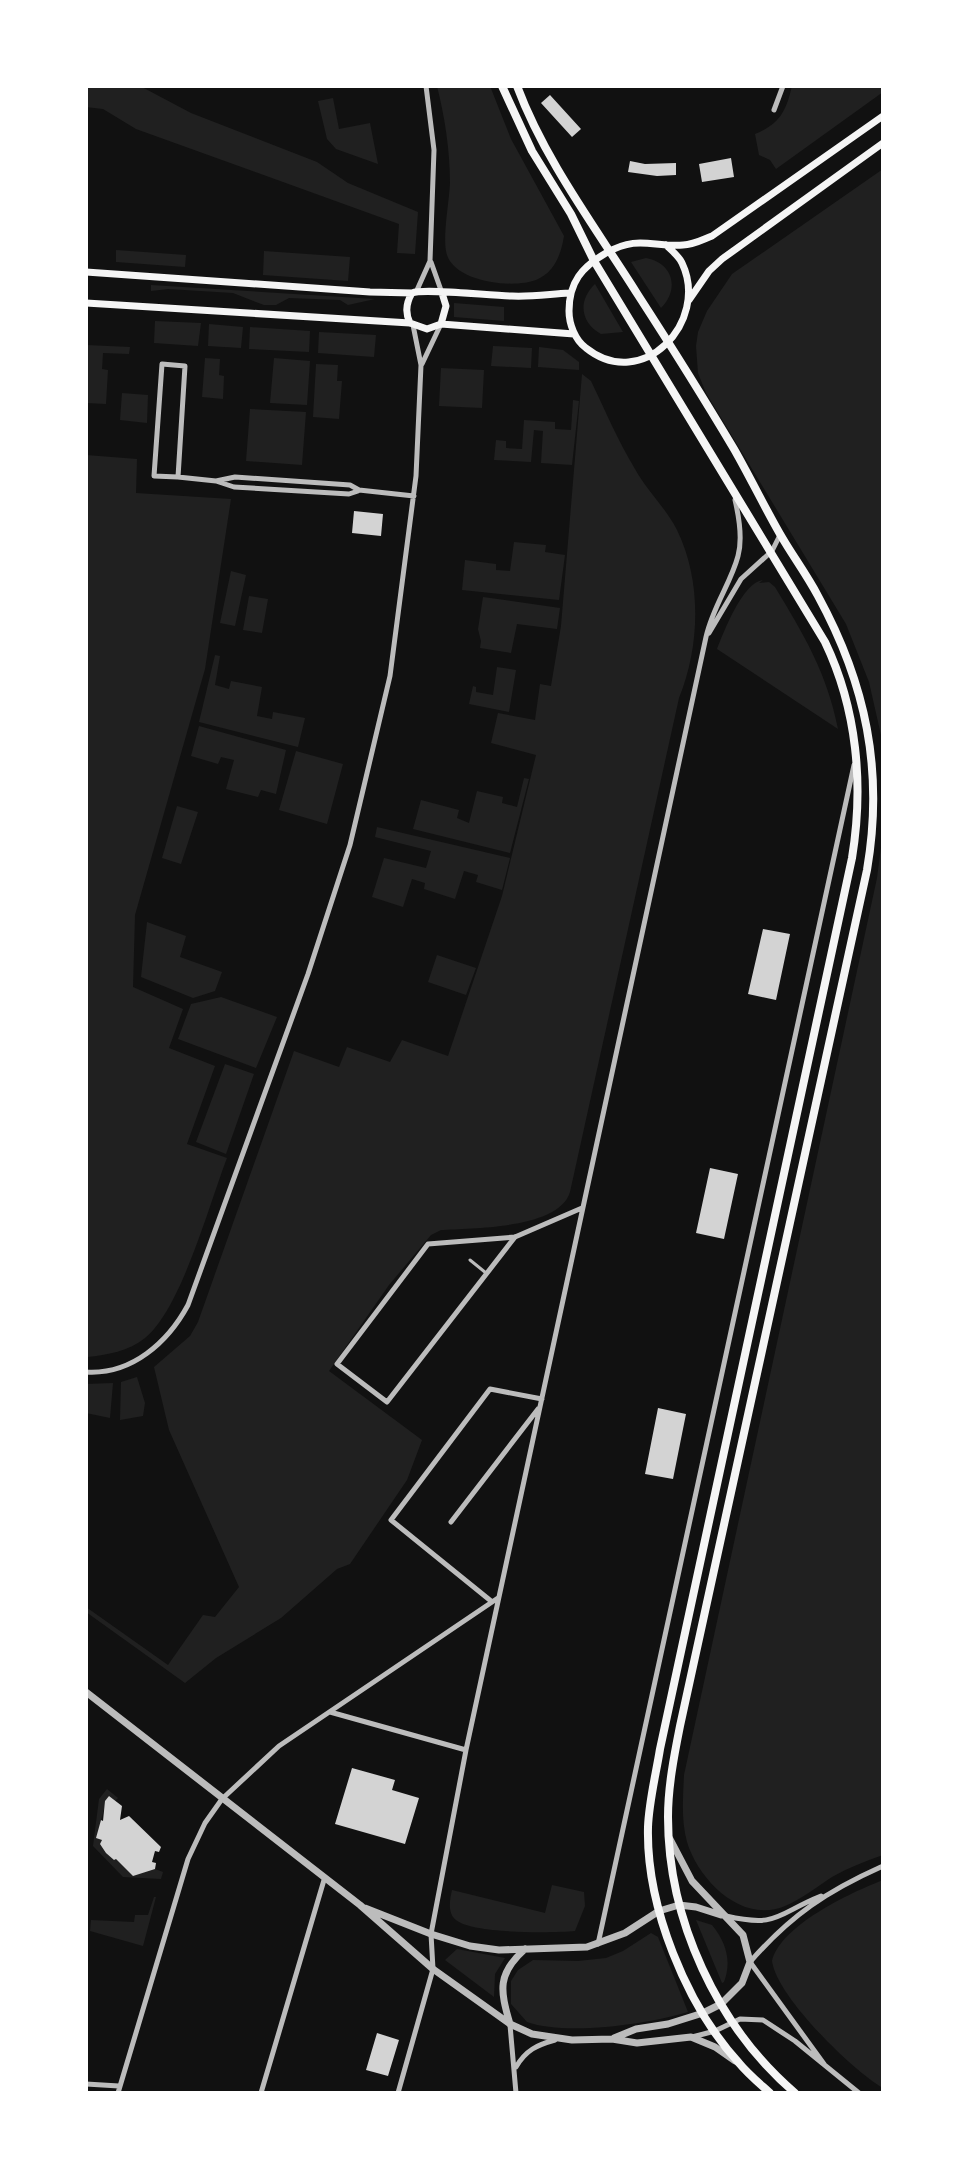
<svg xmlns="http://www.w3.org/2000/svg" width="969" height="2179" viewBox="0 0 969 2179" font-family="'Alegreya Sans',sans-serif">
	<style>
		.green { fill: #202020 }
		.building { fill: #d3d3d3 }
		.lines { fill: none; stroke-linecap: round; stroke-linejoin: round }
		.service { stroke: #bcbcbc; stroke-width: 3 }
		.minor { stroke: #bcbcbc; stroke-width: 5 }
		.tertiary { stroke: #bcbcbc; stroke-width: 7 }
		.secondary { stroke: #f5f5f5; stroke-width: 7 }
		.primary { stroke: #f5f5f5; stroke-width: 8 }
	</style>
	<rect width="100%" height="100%" fill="#111"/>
	<path class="green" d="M 86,86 L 140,86 L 191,113 L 317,162 L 348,183 L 418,212 L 415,254 L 397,253 L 399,224 L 136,129 L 103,109 L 86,107 Z
		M 437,86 L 490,86 L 511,139 L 564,236 C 561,254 555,272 536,280 C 512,289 451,282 446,251 C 443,234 449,203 450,183 C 450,151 445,118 437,86 Z
		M 792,86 L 883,86 L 883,92 L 776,169 L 770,160 L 759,155 L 755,134 C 780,124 786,111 792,86 Z
		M 333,98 L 339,129 L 370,123 L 378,164 L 336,149 L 327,139 L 318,101 Z
		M 883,169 L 883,744 L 869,682 L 846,624 L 706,393 L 698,373 L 696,346 L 698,332 L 707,311 L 732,274 Z
		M 116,250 L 186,255 L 185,267 L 116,262 Z
		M 264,251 L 350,257 L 348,281 L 263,275 Z
		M 646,258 C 673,263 680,289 661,308 L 631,262 Z
		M 595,284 L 623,332 L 601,334 C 581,323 577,301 595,284 Z
		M 151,285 L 375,299 L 348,305 L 340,300 L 289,298 L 276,305 L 264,305 L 233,293 L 168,289 L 151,291 Z
		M 454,303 L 504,307 L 504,321 L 454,317 Z
		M 155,321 L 201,323 L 198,346 L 154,343 Z
		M 209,324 L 243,327 L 241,348 L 208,346 Z
		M 250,327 L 310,331 L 309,352 L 249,349 Z
		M 319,332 L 376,335 L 374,357 L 318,353 Z
		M 86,345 L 130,347 L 129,354 L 103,353 L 102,369 L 108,370 L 106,404 L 86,403 Z
		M 493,346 L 532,348 L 531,368 L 491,366 Z
		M 539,347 L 563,350 L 579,362 L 579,370 L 538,367 Z
		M 205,358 L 220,359 L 219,375 L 224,376 L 223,399 L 202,397 Z
		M 274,358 L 310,361 L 307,405 L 270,403 Z
		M 316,364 L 338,365 L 337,381 L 342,381 L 339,419 L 313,417 Z
		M 441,368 L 484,370 L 482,408 L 439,406 Z
		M 582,374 L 591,381 C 605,410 618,441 635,469 C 647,491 666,508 677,530 C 702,581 700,646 679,698 L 570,1192 C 559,1229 473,1228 441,1230 L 431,1235 L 389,1285 L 329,1371 L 422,1440 L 407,1480 L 350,1564 L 337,1569 L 281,1618 L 216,1658 L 185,1683 L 86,1612 L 86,1607 L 168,1665 L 203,1615 L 215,1617 L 239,1587 L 169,1430 L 154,1367 L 190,1336 L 198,1322 L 294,1051 L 339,1067 L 347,1047 L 390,1062 L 402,1040 L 448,1056 L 502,896 L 536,755 L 491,743 L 498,713 L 535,720 L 540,684 L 551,686 L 561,626 Z
		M 122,393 L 148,395 L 147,423 L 120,420 Z
		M 573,400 L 579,401 L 572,465 L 541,463 L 543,431 L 534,430 L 531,462 L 494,460 L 496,440 L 506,441 L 506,448 L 522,449 L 524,420 L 555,422 L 555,429 L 571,430 Z
		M 250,409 L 306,412 L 302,465 L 246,461 Z
		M 86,455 L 137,459 L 136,493 L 231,499 L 205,669 L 135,915 L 133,987 L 183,1009 L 169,1048 L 215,1066 L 187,1144 L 227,1158 C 209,1205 181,1309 145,1338 C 129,1351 107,1355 87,1357 Z
		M 514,542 L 546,545 L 545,552 L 565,555 L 559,600 L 462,590 L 465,560 L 496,564 L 496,570 L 510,571 Z
		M 231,571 L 246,575 L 235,626 L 220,623 Z
		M 763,580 L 759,583 L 769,582 L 775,587 C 804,635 827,673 838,729 L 717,649 C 724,631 743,582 763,580 Z
		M 249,596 L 268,599 L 262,633 L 243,630 Z
		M 483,597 L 560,608 L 557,629 L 517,624 L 511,653 L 480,648 L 481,641 L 478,629 Z
		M 215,655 L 220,656 L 215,685 L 229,689 L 231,681 L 262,687 L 257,716 L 272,719 L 273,712 L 305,718 L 298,747 L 199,722 Z
		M 497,667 L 516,670 L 509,712 L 469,704 L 473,686 L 476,687 L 476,692 L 493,695 Z
		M 199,726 L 286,750 L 276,794 L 261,790 L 258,797 L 226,789 L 234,760 L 221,757 L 218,764 L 191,756 Z
		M 296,751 L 343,764 L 327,824 L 279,810 Z
		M 524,778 L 529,779 L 510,853 L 413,829 L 421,800 L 459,810 L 457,818 L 469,823 L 477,791 L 503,797 L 502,803 L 517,807 Z
		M 177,806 L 198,812 L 181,864 L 162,858 Z
		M 377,827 L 510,858 L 502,890 L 476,882 L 478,875 L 464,871 L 455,899 L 424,889 L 425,883 L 412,879 L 403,907 L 372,897 L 384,858 L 426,868 L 431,851 L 375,837 Z
		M 883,832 L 883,1855 C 865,1861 848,1868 832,1877 C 817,1887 801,1899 785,1906 C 742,1924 699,1881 687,1842 C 681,1820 683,1797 684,1775 L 877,878 Z
		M 147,922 L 186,936 L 180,957 L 222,972 L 215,991 L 193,998 L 141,977 Z
		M 437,955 L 476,968 L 466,995 L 428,982 Z
		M 221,997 L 277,1017 L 256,1068 L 178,1039 L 191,1004 Z
		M 225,1064 L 254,1074 L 226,1154 L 196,1142 Z
		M 137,1377 L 145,1403 L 143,1416 L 120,1420 L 121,1382 Z
		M 113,1383 L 110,1418 L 86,1413 L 86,1384 Z
		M 107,1789 L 118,1798 L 115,1801 L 109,1796 C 105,1802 99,1829 97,1838 L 102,1840 L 100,1844 L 114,1860 L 116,1859 L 133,1875 L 155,1869 L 163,1872 L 161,1879 L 123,1877 L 93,1846 L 99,1799 Z
		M 883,1880 L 883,2088 C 852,2070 777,1997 772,1961 C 781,1925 850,1893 883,1880 Z
		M 552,1885 L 584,1892 L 585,1906 L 575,1931 C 552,1933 473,1934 456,1920 C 447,1913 450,1899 452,1890 L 545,1913 Z
		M 154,1897 L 156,1897 L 143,1946 L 90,1931 L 91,1920 L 134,1922 L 135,1915 L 148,1915 Z
		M 696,1920 L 712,1925 C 726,1942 732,1961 724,1982 L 722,1983 Z
		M 651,1933 L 658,1937 L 688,2012 C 648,2024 567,2036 527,2022 L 511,2004 L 511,1981 L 518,1970 L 533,1960 L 578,1961 L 606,1958 L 623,1951 Z
		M 457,1949 L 505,1958 L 495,1974 L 494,1997 L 445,1960 Z"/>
	<path class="building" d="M 550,95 L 581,129 L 572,137 L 541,103 Z
		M 731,158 L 734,177 L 702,182 L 699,164 Z
		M 630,161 L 645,164 L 676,163 L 676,175 L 657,176 L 628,172 Z
		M 354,511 L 383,514 L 381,536 L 352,533 Z
		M 763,929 L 790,934 L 776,1000 L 748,994 Z
		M 710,1168 L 738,1174 L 724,1239 L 696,1233 Z
		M 658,1408 L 686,1414 L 673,1479 L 645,1474 Z
		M 352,1768 L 395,1780 L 392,1790 L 419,1798 L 405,1844 L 335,1824 Z
		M 109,1796 L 122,1806 L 120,1820 L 129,1816 L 161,1847 L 159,1852 L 155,1851 L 152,1862 L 156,1863 L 155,1869 L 133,1876 L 116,1859 L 114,1860 L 106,1853 L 100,1844 L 102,1840 L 96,1838 L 101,1820 L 103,1821 L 105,1801 Z
		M 377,2033 L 399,2040 L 388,2076 L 366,2070 Z"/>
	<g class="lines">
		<path class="service" d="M 470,1260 L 486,1273"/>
		<path class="minor" d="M 774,110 L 783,86
			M 431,262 L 442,293
			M 417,290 L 430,261 L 434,150 L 426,86
			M 162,364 L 185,366 L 178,477 L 154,476 Z
			M 422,364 L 441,324
			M 178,477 L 216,481 L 234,487 L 349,494 L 358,491
			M 216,481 L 235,477 L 350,485 L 359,490 L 414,496
			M 709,633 L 741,579 L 772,551 L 780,535
			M 515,1237 L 387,1402 L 337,1364 L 428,1244 L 515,1237 L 582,1208
			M 86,1372 C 132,1375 168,1342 188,1305 L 308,974 L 350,845 L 390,676 L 416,476 L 421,365 L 413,325
			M 451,1522 L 538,1409
			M 491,1601 L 391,1520 L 490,1389 L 542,1399
			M 330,1712 L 466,1750
			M 726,1916 C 779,1928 776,1914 821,1896
			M 598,1944 L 854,765
			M 510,2025 L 516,2093
			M 692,2037 L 715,2031 L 740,2019 L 763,2020 L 795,2041 L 859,2093
			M 824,2064 L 750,1962 C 791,1915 827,1891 883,1866
			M 516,2067 C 526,2050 537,2045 555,2040
			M 86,2084 L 119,2086
			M 118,2093 L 188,1859 L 205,1823 L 222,1799 L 279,1746 L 498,1598
			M 261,2093 L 324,1880
			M 398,2093 L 433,1969 L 431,1934 L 466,1750 L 706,637 C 713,606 731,583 738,556 C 743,538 739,517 735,500"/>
		<path class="tertiary" d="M 86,1692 L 360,1905 L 433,1969 L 510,2024 L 532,2034 L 572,2040 L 612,2039 L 637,2043 L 691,2037 L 715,2047 L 735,2061
			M 365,1908 L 431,1934 L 470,1946 L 499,1950 L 587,1947 L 625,1933 L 659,1911 L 679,1905 L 696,1907 L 721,1915
			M 510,2024 C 500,1990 497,1974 525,1949
			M 614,2038 L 636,2029 L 668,2024 L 703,2013 L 721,2004 L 742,1983 L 750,1962 L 743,1935 L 692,1881 L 670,1839"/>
		<path class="secondary" d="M 666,245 C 671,250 679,256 682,263 C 710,322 642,393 586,348 C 575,340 569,324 569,311 C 569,282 582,267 606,253 C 638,235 651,247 683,245 C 693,245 702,240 712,236 L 883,116
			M 86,272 L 370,292 L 412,293
			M 689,300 L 709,271 L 722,259 L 883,143
			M 86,303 L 410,323 L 427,329 L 441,324 L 574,334
			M 410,323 C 405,313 406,303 412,293 C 424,288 492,296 512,296 C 531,297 550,294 569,293
			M 441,324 L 446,306 L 442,293"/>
		<path class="primary" d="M 502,86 L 532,151 L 571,214 L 594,261 L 825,642 C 857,709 864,785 852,858 L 660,1749 C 656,1774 649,1801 648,1827 C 646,1906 686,2005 739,2063 C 748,2074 759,2083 770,2093
			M 517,86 C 545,161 596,228 638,295 C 671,346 703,397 734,449 C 750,477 764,506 780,534 C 792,555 807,575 818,596 C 866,684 884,771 867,870 L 680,1726 C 674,1756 668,1787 668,1817 C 668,1920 717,2026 795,2093"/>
	</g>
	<rect width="969" height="2179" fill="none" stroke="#ffffff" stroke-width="176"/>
</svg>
